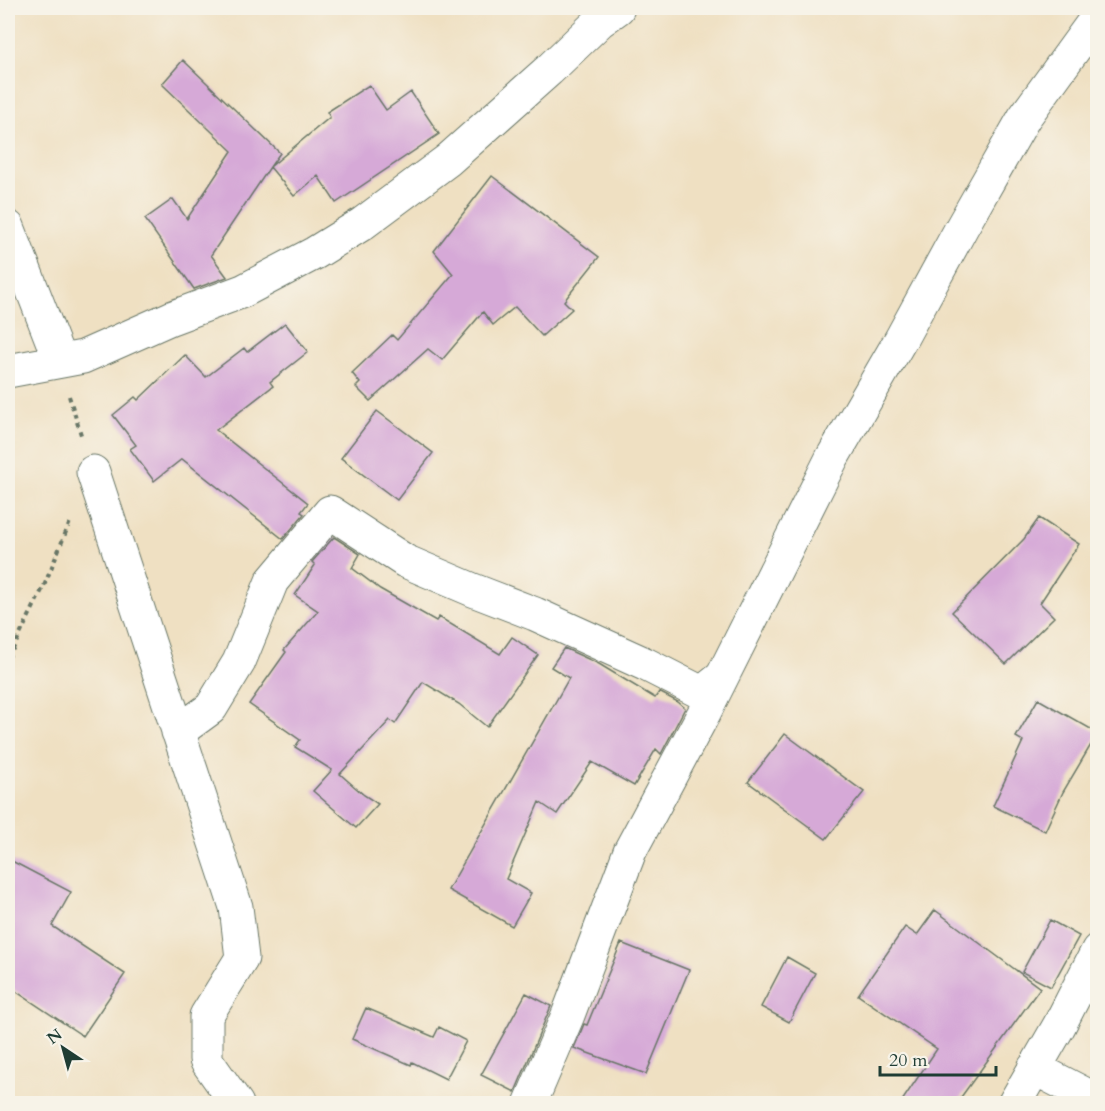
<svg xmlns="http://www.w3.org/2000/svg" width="1105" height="1111" viewBox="0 0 1105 1111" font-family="Cardo,serif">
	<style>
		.building { fill: #d6a9d7 }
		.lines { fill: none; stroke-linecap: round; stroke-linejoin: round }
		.street-casing { stroke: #687666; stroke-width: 35 }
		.path { stroke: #687666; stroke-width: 4; stroke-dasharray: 4.5 4.5; stroke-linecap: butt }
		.street { stroke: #fff; stroke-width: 33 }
	</style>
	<rect width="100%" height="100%" fill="#f7f3e8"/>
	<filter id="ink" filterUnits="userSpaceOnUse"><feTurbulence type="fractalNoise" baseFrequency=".0167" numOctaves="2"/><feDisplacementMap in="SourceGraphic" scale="12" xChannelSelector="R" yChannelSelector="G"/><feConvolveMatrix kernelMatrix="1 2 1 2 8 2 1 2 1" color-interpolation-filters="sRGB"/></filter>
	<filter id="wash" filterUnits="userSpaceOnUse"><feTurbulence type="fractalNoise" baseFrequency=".008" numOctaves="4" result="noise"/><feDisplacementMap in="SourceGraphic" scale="24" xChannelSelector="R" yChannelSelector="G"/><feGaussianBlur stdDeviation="1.35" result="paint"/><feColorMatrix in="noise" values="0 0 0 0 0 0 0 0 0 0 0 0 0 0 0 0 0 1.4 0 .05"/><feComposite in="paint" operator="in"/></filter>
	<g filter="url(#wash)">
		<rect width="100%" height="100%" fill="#efe0c2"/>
		<g id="blocks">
			<path class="building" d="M 183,60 L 280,153 L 270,167 L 330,117 L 327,112 L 369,85 L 386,110 L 411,92 L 439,134 L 336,203 L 318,176 L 294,196 L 270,167 L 211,255 L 227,277 L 194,289 L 145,219 L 173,199 L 187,219 L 232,151 L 162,84 Z
				M 492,176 L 599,257 L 564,301 L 572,309 L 542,336 L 515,307 L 493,325 L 483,312 L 442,360 L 428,349 L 370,401 L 356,387 L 360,383 L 352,373 L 392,335 L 397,340 L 453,274 L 434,251 Z
				M 285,323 L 308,352 L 270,382 L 273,386 L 216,430 L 308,503 L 301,512 L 304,514 L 283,539 L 182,459 L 154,481 L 130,449 L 136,445 L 113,415 L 135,397 L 138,400 L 185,355 L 206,377 L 244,348 L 247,352 Z
				M 377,411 L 433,453 L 397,500 L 341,458 Z
				M 1039,518 L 1079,544 L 1040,603 L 1054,617 L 1006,664 L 952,612 L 1024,539 Z
				M 334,537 L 360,554 L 352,568 L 380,589 L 436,621 L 439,617 L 500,654 L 512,637 L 538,655 L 487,727 L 459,704 L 423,682 L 395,724 L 390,720 L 340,774 L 364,795 L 378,804 L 356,828 L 313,791 L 332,770 L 295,747 L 300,740 L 249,704 L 286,652 L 284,650 L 318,611 L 295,595 L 315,565 L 312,562 Z
				M 564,648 L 599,664 L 655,698 L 659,692 L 678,702 L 685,708 L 661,754 L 656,749 L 634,786 L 592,762 L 557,814 L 539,802 L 506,879 L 531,893 L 512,926 L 448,890 L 569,678 L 551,667 Z
				M 1038,699 L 1098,733 L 1063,792 L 1045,831 L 993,806 L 1023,741 L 1016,737 Z
				M 785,734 L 864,792 L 826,839 L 748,782 Z
				M 8,859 L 71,892 L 52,926 L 125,974 L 83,1036 L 8,986 Z
				M 935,910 L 1040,988 L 956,1104 L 900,1104 L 937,1049 L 858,995 L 905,927 L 917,935 Z
				M 1050,920 L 1079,936 L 1051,987 L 1022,972 Z
				M 621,943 L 689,970 L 646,1074 L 574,1048 L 584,1024 L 587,1025 Z
				M 787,957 L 815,973 L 789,1022 L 761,1007 Z
				M 526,993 L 551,1006 L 515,1092 L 481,1075 Z
				M 366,1008 L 434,1037 L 439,1027 L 466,1041 L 446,1079 L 412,1062 L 411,1065 L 352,1039 Z"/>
		</g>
	</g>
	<g filter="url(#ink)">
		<use href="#blocks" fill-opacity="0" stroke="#687666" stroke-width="1.5"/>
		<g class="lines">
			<g class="street-casing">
				<path id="street" d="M 8,227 L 60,361
					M 8,371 L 83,357 L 171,318 L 243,291 L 315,253 L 362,224 L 448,160 L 549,70 L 600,21 L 618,8
					M 93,472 L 236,907 L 242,958 L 206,1016 L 206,1060 L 237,1104
					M 178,732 L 211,708 L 239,662 L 272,581 L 330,512 L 405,561 L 473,590 L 535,614 L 645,664 L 702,693 L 722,677
					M 1034,1068 L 1098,1101
					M 530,1104 L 568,1015 L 630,851 L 704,713 L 832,458 L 901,339 L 962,227 L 1024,118 L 1098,16
					M 1014,1104 L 1059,1026 L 1098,950"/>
			</g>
			<path class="path" d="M 69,396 L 82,438
				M 8,658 L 11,653 L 44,586 L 70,522"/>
			<use href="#street" class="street"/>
		</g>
	</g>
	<rect width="1105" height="1111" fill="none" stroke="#f7f3e8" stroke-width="30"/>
	<g transform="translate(63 1048) rotate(324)" stroke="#f7f3e8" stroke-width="4.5" paint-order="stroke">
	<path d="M0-4.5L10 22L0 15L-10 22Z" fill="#1f3d34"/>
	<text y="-9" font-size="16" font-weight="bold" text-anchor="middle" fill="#1f3d34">N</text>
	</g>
	<path d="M880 1066v9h116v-9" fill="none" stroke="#1f3d34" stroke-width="3"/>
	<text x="889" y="1066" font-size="18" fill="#1f3d34" stroke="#f7f3e8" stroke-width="4.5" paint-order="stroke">20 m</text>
</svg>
